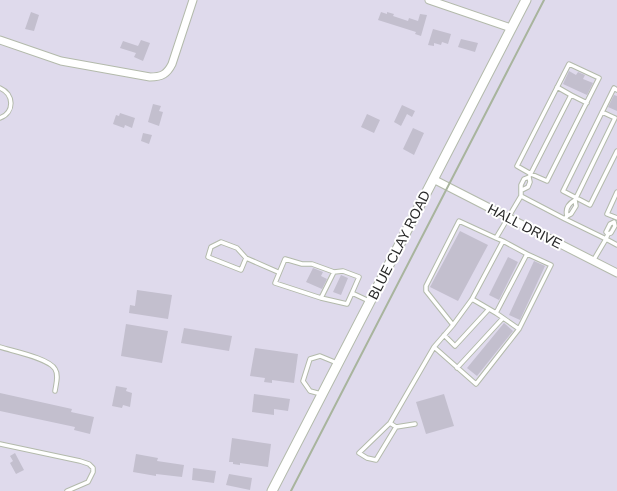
<svg xmlns="http://www.w3.org/2000/svg" width="617" height="491" viewBox="0 0 617 491" font-family="Helvetica,sans-serif">
	<style>
		.building { fill: #c3bfce }
		.lines { fill: none; stroke-linecap: round; stroke-linejoin: round }
		.lane-casing { stroke: #b3baab; stroke-width: 5.5 }
		.street-casing { stroke: #b3baab; stroke-width: 9 }
		.secondary-casing { stroke: #b3baab; stroke-width: 11 }
		.lane { stroke: #fff; stroke-width: 3.5 }
		.street { stroke: #fff; stroke-width: 7 }
		.secondary { stroke: #fff; stroke-width: 9 }
		.rail { stroke: #a8b49d; stroke-width: 2 }
		.labels { text-anchor: middle; stroke-width: 4; stroke-linejoin: round; paint-order: stroke }
		.street-label { font-size: 14px; fill: #292929; stroke: #fff }
	</style>
	<rect width="100%" height="100%" fill="#dfdaec"/>
	<path class="building" d="M 31,12 L 39,15 L 34,31 L 25,29 Z
		M 381,12 L 387,14 L 387,12 L 394,14 L 393,16 L 408,21 L 409,18 L 418,21 L 420,14 L 427,15 L 421,36 L 415,34 L 416,32 L 378,20 Z
		M 433,29 L 451,34 L 448,44 L 442,42 L 441,45 L 434,43 L 434,46 L 428,45 Z
		M 461,39 L 478,43 L 475,52 L 458,47 Z
		M 141,40 L 150,43 L 143,61 L 134,57 L 136,53 L 120,48 L 123,41 L 138,46 Z
		M 569,71 L 576,75 L 578,72 L 585,75 L 583,79 L 593,83 L 587,95 L 563,84 Z
		M 614,95 L 617,96 L 617,111 L 608,107 Z
		M 153,104 L 161,106 L 159,111 L 163,112 L 159,126 L 148,122 Z
		M 402,105 L 415,111 L 412,117 L 407,114 L 401,126 L 394,122 Z
		M 120,113 L 135,118 L 132,128 L 125,125 L 124,128 L 113,124 L 116,115 L 119,116 Z
		M 367,114 L 380,120 L 374,133 L 361,127 Z
		M 413,128 L 424,133 L 414,155 L 403,149 Z
		M 143,133 L 152,135 L 149,144 L 141,141 Z
		M 460,231 L 488,245 L 458,301 L 430,287 Z
		M 508,257 L 518,262 L 499,300 L 489,295 Z
		M 534,261 L 545,266 L 520,320 L 509,315 Z
		M 313,268 L 323,272 L 321,276 L 327,279 L 322,289 L 306,282 Z
		M 341,275 L 348,278 L 341,295 L 333,292 Z
		M 137,290 L 172,295 L 168,319 L 129,313 L 130,305 L 135,306 Z
		M 504,323 L 513,331 L 477,376 L 467,368 Z
		M 126,324 L 168,331 L 162,363 L 121,356 Z
		M 184,328 L 232,336 L 229,351 L 181,343 Z
		M 255,348 L 298,354 L 294,383 L 272,380 L 272,383 L 264,382 L 265,378 L 250,376 Z
		M 116,386 L 127,388 L 126,391 L 132,393 L 130,407 L 123,405 L 122,408 L 112,406 Z
		M 0,393 L 72,409 L 71,412 L 94,417 L 90,434 L 74,430 L 75,427 L 0,411 Z
		M 254,394 L 290,399 L 288,411 L 274,409 L 274,415 L 252,412 Z
		M 444,394 L 454,426 L 426,434 L 416,402 Z
		M 232,438 L 271,444 L 268,467 L 240,463 L 240,465 L 233,464 L 233,462 L 229,462 Z
		M 15,453 L 24,470 L 16,474 L 10,463 L 13,461 L 10,456 Z
		M 136,454 L 158,458 L 157,461 L 184,465 L 182,477 L 156,474 L 156,476 L 133,472 Z
		M 193,468 L 216,471 L 214,483 L 192,480 Z
		M 229,474 L 252,478 L 250,490 L 226,485 Z"/>
	<g class="lines">
		<g class="lane-casing">
			<path id="lane" d="M 569,64 L 599,78 L 547,181 L 531,174 L 517,166 Z
				M 0,88 C 14,94 15,112 0,118
				M 617,90 L 614,88 L 563,191 L 590,205 L 617,151
				M 571,95 L 587,103
				M 530,175 L 571,95 L 557,87
				M 617,192 L 607,214 L 617,218
				M 521,196 L 565,219 L 567,216 L 571,214 L 576,206 L 575,200 C 568,204 565,209 567,216
				M 575,200 L 615,118 L 602,112
				M 565,219 L 606,239 L 608,234 L 611,233 L 615,226 L 614,222 L 610,224 L 606,232 L 608,234
				M 496,238 L 503,241 L 472,299 L 453,325 L 426,291 L 426,286 L 459,221 L 496,238 L 521,196 L 521,185 L 524,179 L 529,177 L 530,182 L 528,187 L 522,190
				M 246,258 L 241,270 L 208,257 L 211,247 L 221,242 L 237,248 L 246,258 L 278,272
				M 593,261 L 606,239 L 617,245
				M 352,293 L 347,304 L 321,298 L 334,272 L 343,271 L 359,277 L 352,293 L 369,301
				M 321,298 L 275,283 L 285,259 L 302,264 L 312,264 L 334,272
				M 472,299 L 496,313 L 527,254 L 503,241
				M 496,313 L 519,329 L 551,265 L 527,254
				M 444,335 L 455,346 L 489,309
				M 0,347 C 12,351 49,358 55,369 C 59,375 56,384 55,391
				M 434,347 L 476,384 L 519,329
				M 457,368 L 503,318
				M 321,394 L 310,391 L 303,381 L 310,359 L 320,356 L 337,363
				M 390,423 L 396,427 L 415,424
				M 396,427 L 376,460 L 367,458 L 359,453 L 390,423 L 434,347 L 453,325
				M 0,444 L 80,461 L 89,464 L 93,468 L 93,472 L 88,482 L 67,491"/>
		</g>
		<g class="street-casing">
			<path id="street" d="M 429,0 L 511,28
				M 0,40 L 61,61 L 150,77 C 162,77 167,74 172,64 L 193,0
				M 433,179 L 617,273"/>
		</g>
		<g class="secondary-casing">
			<path id="secondary" d="M 272,491 L 526,0"/>
		</g>
		<use href="#lane" class="lane"/>
		<use href="#street" class="street"/>
		<use href="#secondary" class="secondary"/>
		<path class="rail" d="M 291,491 L 544,0"/>
	</g>
	<g class="labels">
		<g class="street-label">
			<text transform="translate(525 226) rotate(27)" y="5">HALL DRIVE</text>
			<text transform="translate(399 245) rotate(-63)" y="5">BLUE CLAY ROAD</text>
		</g>
	</g>
</svg>
